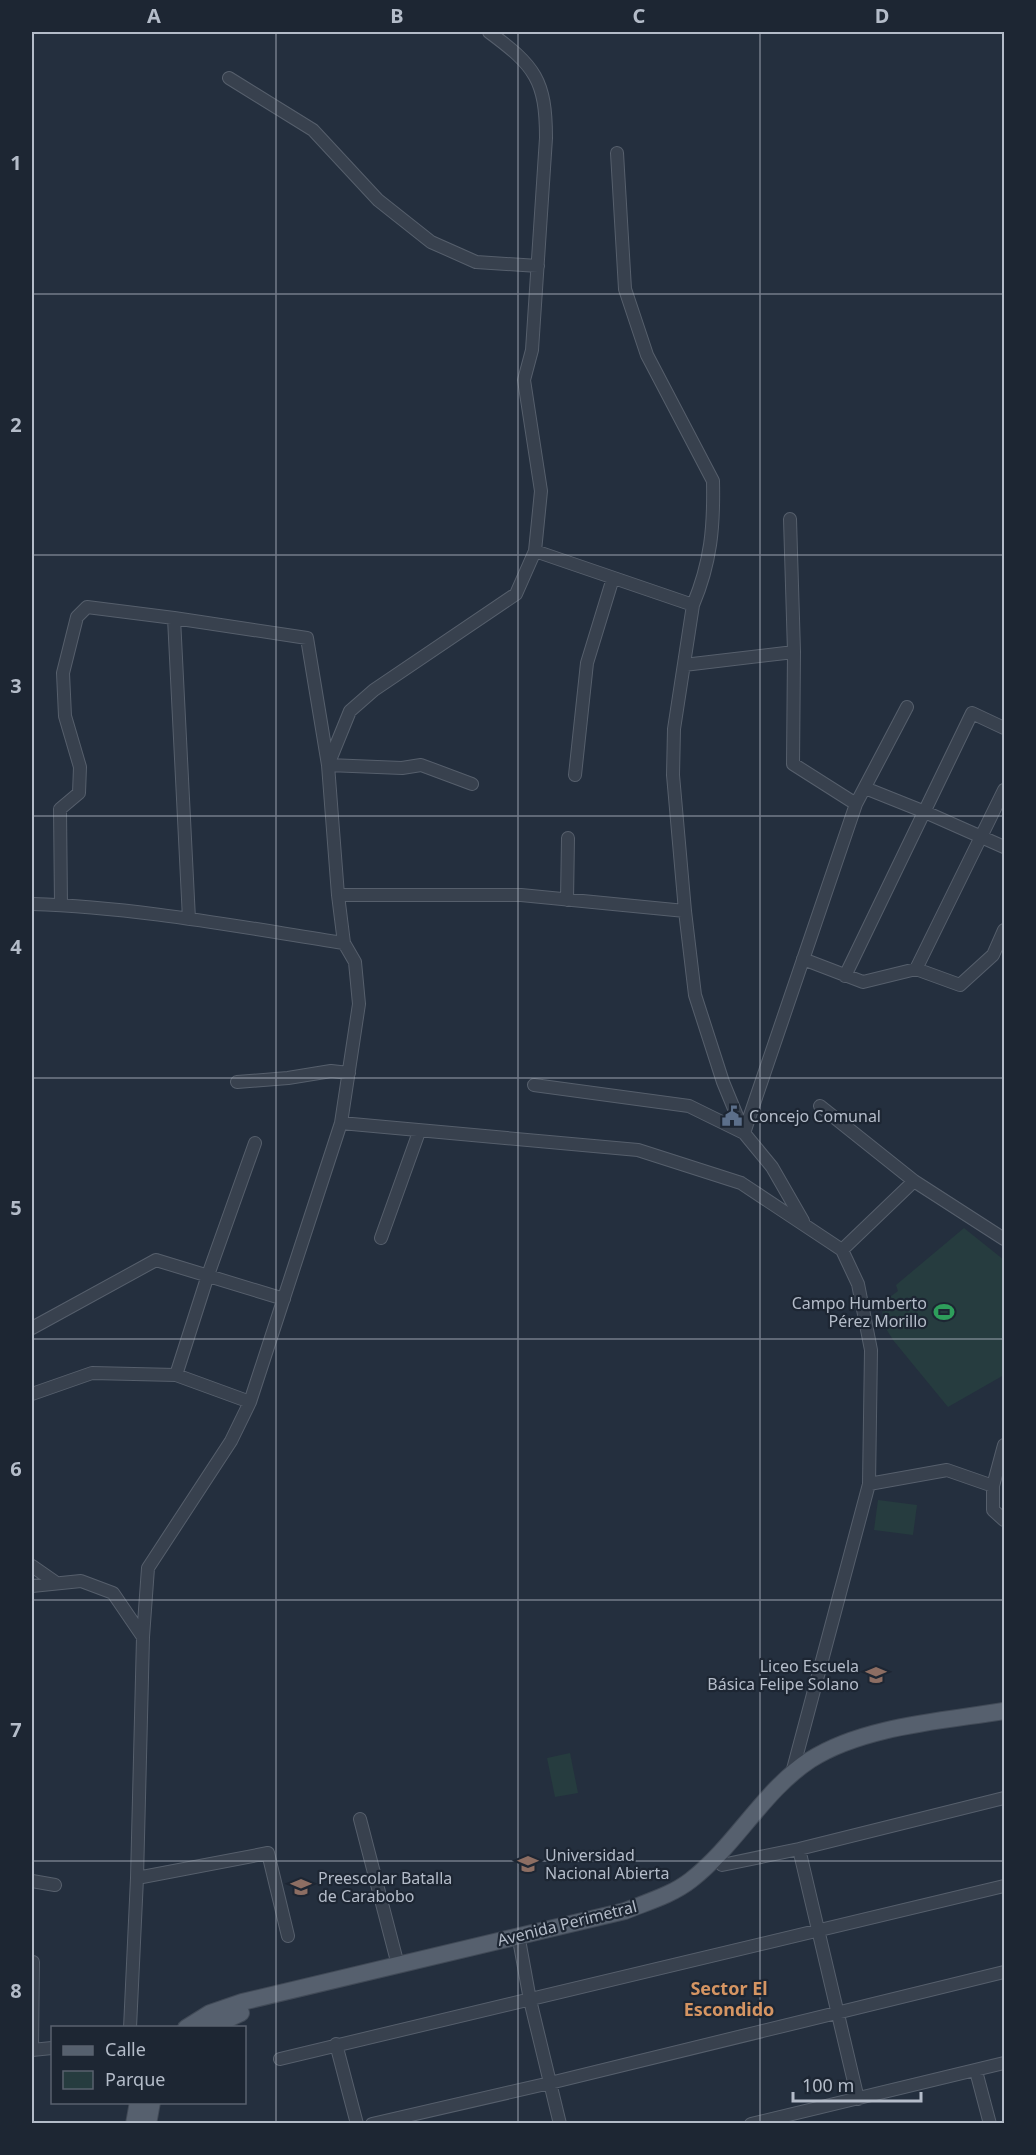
<svg xmlns="http://www.w3.org/2000/svg" width="1036" height="2155" viewBox="0 0 1036 2155" font-family="'Noto Sans',sans-serif">
	<style>
		.green { fill: #263c3f }
		.lines { fill: none; stroke-linecap: round; stroke-linejoin: round }
		.minor-casing { stroke: #565f6c; stroke-width: 14 }
		.major-casing { stroke: #414a57; stroke-width: 18 }
		.minor { stroke: #38414e; stroke-width: 12 }
		.major { stroke: #56606e; stroke-width: 16 }
		.grid { fill: none; stroke: #b4bcc9; stroke-width: 1.5; stroke-opacity: 0.55 }
		.labels { text-anchor: middle; stroke-width: 4.5; stroke-linejoin: round; paint-order: stroke }
		.poi-label { font-size: 16px; fill: #b4bcc9; stroke: #1d2633; text-anchor: start }
		.street-label { font-size: 16px; fill: #b4bcc9; stroke: #1d2633 }
		.neighbourhood-label { font-size: 18px; font-weight: bold; fill: #d59563; stroke: #1d2633 }
		.neatline { fill: none; stroke: #b4bcc9; stroke-width: 2 }
		.grid-label { font-size: 20px; text-anchor: middle; font-weight: bold; fill: #b4bcc9 }
	</style>
	<rect width="100%" height="100%" fill="#242f3e"/>
	<path class="green" d="M 964,1228 L 1004,1260 L 1004,1375 L 948,1407 L 893,1340 L 882,1322 L 883,1302 L 898,1291 L 896,1285 Z
		M 878,1500 L 917,1505 L 913,1535 L 874,1530 Z
		M 570,1753 L 578,1793 L 555,1797 L 547,1758 Z"/>
	<g class="lines">
		<g class="minor-casing">
			<path id="minor" d="M 489,32 C 535,66 546,80 546,138 L 532,350 L 524,380 L 541,491 L 535,551
				M 229,78 L 313,130 L 378,200 L 431,242 L 476,262 L 538,266
				M 617,153 L 625,289 L 647,355 L 713,481 C 714,527 711,562 693,605
				M 794,652 L 793,764 L 856,804 L 744,1133 L 772,1167 L 803,1221
				M 684,665 L 794,652 L 790,519
				M 575,775 L 587,663 L 613,578
				M 472,784 L 421,765 L 402,768 L 328,765 L 350,711 L 374,690 L 516,594 L 535,551 L 693,605 L 674,729 L 673,775 L 685,911 L 695,995 L 723,1082 L 744,1133 L 689,1106 L 534,1085
				M 865,788 L 925,812 L 1004,847
				M 856,804 L 907,707
				M 338,895 L 521,895 L 685,911
				M 567,900 L 568,838
				M 32,904 C 136,907 240,927 344,943 L 355,962 L 359,1004 L 341,1123 L 250,1402 L 231,1441 L 148,1568 L 143,1637 L 137,1878 L 130,2028
				M 61,905 L 60,809 L 79,793 L 80,767 L 65,716 L 63,673 L 77,617 L 87,607 L 174,618
				M 189,919 L 174,618 L 307,638 L 328,765 L 338,895 L 344,943
				M 803,959 L 863,982 L 916,969 L 1004,790
				M 916,969 L 960,985 L 993,955 L 1004,930
				M 845,976 L 972,713 L 1004,728
				M 237,1082 L 288,1078 L 331,1071 L 349,1073
				M 820,1106 L 914,1181
				M 341,1123 L 638,1150 L 741,1183 L 842,1250 L 858,1284 L 871,1350 L 869,1484 L 792,1773
				M 381,1238 L 419,1132
				M 842,1250 L 914,1181 L 1004,1239
				M 32,1328 L 156,1260 L 284,1299
				M 176,1375 L 208,1275 L 255,1143
				M 32,1394 L 92,1373 L 176,1375 L 250,1402
				M 869,1484 L 947,1470 L 993,1486 L 1004,1445
				M 993,1486 L 993,1510 L 1004,1520
				M 32,1566 L 55,1582
				M 32,1586 L 81,1581 L 113,1593 L 143,1637
				M 360,1819 L 398,1965
				M 799,1849 L 858,2099
				M 722,1865 L 799,1849 L 1004,1798
				M 137,1878 L 268,1853 L 288,1936
				M 32,1881 L 55,1885
				M 520,1945 L 530,2000 L 560,2124
				M 336,2044 L 357,2124
				M 32,2050 L 33,1962
				M 32,2050 L 52,2048
				M 280,2059 L 1004,1886
				M 976,2071 L 990,2124
				M 372,2124 L 550,2083 L 1004,1972
				M 751,2124 L 1004,2063"/>
		</g>
		<g class="major-casing">
			<path id="major" d="M 186,2028 L 210,2013 L 242,2002 L 625,1911 C 647,1902 672,1895 691,1880 C 736,1845 763,1791 810,1760 C 863,1726 943,1721 1004,1711
				M 209,2028 L 241,2013
				M 134,2124 L 138,2102
				M 148,2124 L 152,2102"/>
		</g>
		<use href="#minor" class="minor"/>
		<use href="#major" class="major"/>
	</g>
	<path class="grid" d="M 276,32 L 276,2124M 518,32 L 518,2124M 760,32 L 760,2124M 32,294 L 1004,294M 32,555 L 1004,555M 32,816 L 1004,816M 32,1078 L 1004,1078M 32,1339 L 1004,1339M 32,1600 L 1004,1600M 32,1861 L 1004,1861"/>
	<defs>
		<g id="civic-bare" transform="scale(1.62)"><path d="M-.6-6.5H3V-4.5H.6V-3L4-1V1h2V6H-6V1h2V-1L-.6-3ZM-1.2 2.5V6h2.4V2.5Z" fill="#5c6f8a" stroke="#1d2633" stroke-width="2.5" paint-order="stroke"/></g>
		<g id="stadium-bare" transform="scale(1.62)"><path d="M0-5a6.5 5 0 1 0 0 10a6.5 5 0 1 0 0-10ZM-3.5-1.8h7v3.6h-7Z" fill="#2e9e5b" stroke="#1d2633" stroke-width="2.5" paint-order="stroke"/></g>
		<g id="school-bare" transform="scale(1.62)"><path d="M0-5L7-2L0 1L-7-2ZM-4 1L0 2.5L4 1V4Q0 6-4 4Z" fill="#8d6e63" stroke="#1d2633" stroke-width="2.5" paint-order="stroke"/></g>
		<g id="university-bare" transform="scale(1.62)"><path d="M0-5L7-2L0 1L-7-2ZM-4 1L0 2.5L4 1V4Q0 6-4 4Z" fill="#8d6e63" stroke="#1d2633" stroke-width="2.5" paint-order="stroke"/></g>
	</defs>
	<g fill-rule="evenodd">
		<use href="#civic-bare" x="732" y="1116"/>
		<use href="#stadium-bare" x="944" y="1312"/>
		<use href="#school-bare" x="876" y="1675"/>
		<use href="#university-bare" x="528" y="1864"/>
		<use href="#school-bare" x="301" y="1887"/>
	</g>
	<g class="labels">
		<g class="poi-label">
			<text x="749" y="1122">Concejo Comunal</text>
			<text x="927" y="1309" text-anchor="end">Campo Humberto<tspan x="927" dy="18">Pérez Morillo</tspan></text>
			<text x="859" y="1672" text-anchor="end">Liceo Escuela<tspan x="859" dy="18">Básica Felipe Solano</tspan></text>
			<text x="545" y="1861">Universidad<tspan x="545" dy="18">Nacional Abierta</tspan></text>
			<text x="318" y="1884">Preescolar Batalla<tspan x="318" dy="18">de Carabobo</tspan></text>
		</g>
		<g class="street-label">
			<text transform="translate(567 1923) rotate(-14)" y="6">Avenida Perimetral</text>
		</g>
		<g class="neighbourhood-label">
			<text x="729" y="1995">Sector El<tspan x="729" dy="21">Escondido</tspan></text>
		</g>
	</g>
	<rect width="1036" height="2155" fill="none" stroke="#1d2633" stroke-width="66"/>
	<rect x="51" y="2026" width="195" height="78" fill="#1d2633" stroke="#59626f" stroke-width="1.5"/>
	<rect x="63" y="2046" width="30" height="9" fill="#56606e" stroke="#59626f" stroke-width="1.5"/>
	<text x="105" y="2056" font-size="18" fill="#b4bcc9">Calle</text>
	<rect x="63" y="2071" width="30" height="18" fill="#263c3f" stroke="#59626f" stroke-width="1.5"/>
	<text x="105" y="2086" font-size="18" fill="#b4bcc9">Parque</text>
	<path d="M793 2092v9h128v-9" fill="none" stroke="#b4bcc9" stroke-width="3"/>
	<text x="802" y="2092" font-size="18" fill="#b4bcc9" stroke="#1d2633" stroke-width="4.5" paint-order="stroke">100 m</text>
	<rect x="33" y="33" width="970" height="2089" class="neatline"/>
	<g class="grid-label">
		<text x="154" y="23">A</text>
		<text x="397" y="23">B</text>
		<text x="639" y="23">C</text>
		<text x="882" y="23">D</text>
		<text x="16" y="170">1</text>
		<text x="16" y="432">2</text>
		<text x="16" y="693">3</text>
		<text x="16" y="954">4</text>
		<text x="16" y="1215">5</text>
		<text x="16" y="1476">6</text>
		<text x="16" y="1737">7</text>
		<text x="16" y="1998">8</text>
	</g>
</svg>
